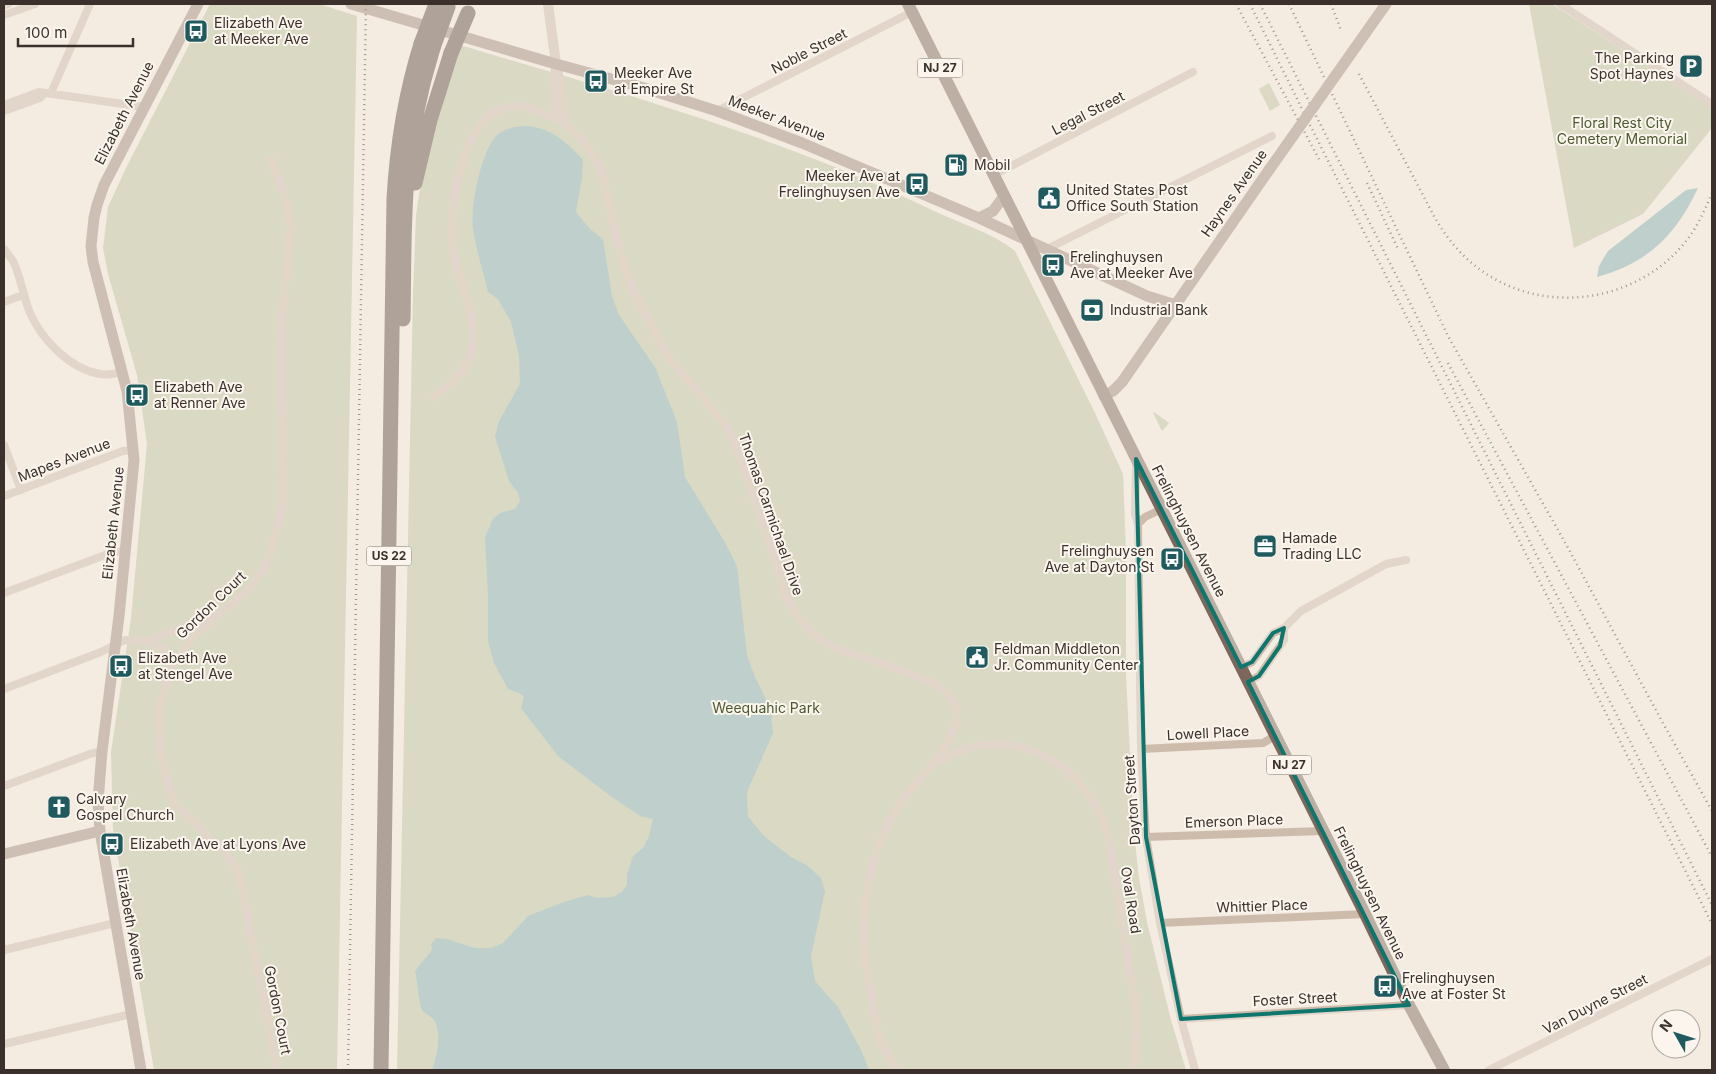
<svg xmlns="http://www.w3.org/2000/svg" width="1716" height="1074" viewBox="0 0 1716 1074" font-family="Inter,sans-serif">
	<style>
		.green { fill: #b8c4a0 }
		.water { fill: #7fb0b2 }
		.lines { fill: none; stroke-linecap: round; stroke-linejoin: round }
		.minor { stroke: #cdbbac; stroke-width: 8 }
		.tertiary { stroke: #cdbbac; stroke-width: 10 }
		.secondary { stroke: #a18a7d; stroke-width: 11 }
		.primary { stroke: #7d675c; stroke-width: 12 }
		.motorway { stroke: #5c4a42; stroke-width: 15 }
		.rail { stroke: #3b302b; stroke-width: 2.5; stroke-dasharray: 1 4; stroke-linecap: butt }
		.secondary-bridge { stroke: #a18a7d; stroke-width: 11 }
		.motorway-bridge { stroke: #5c4a42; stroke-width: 15 }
		.marked { fill: none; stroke: #0f766e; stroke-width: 4; stroke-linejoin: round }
		.labels { text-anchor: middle; stroke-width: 4; stroke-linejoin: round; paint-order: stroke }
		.shield { fill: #fbf5ee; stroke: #756b66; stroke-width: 1 }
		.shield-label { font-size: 12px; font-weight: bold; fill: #3b302b }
		.poi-label { font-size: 14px; fill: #3b302b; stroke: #fbf5ee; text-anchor: start }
		.street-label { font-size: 14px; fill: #3b302b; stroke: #fbf5ee }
		.park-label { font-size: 14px; fill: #4a5a2e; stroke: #fbf5ee }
	</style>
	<rect width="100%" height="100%" fill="#f4ebe1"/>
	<path class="green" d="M 210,4 L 319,4 L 357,16 L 337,1070 L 154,1070 L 113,829 L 111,752 L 131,618 L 147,444 L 137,375 L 108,274 L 103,248 L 108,207 L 126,168 Z
		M 1529,4 L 1552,4 L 1712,108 L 1712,128 L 1643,214 L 1574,248 Z
		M 460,45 C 620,93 783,137 934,211 C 959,223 993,233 1015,251 L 1095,413 L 1123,474 L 1126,551 L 1126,675 L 1134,833 L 1139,878 L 1147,922 L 1171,1020 L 1186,1070 L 397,1070 L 413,295 L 416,215 L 423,168 Z
		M 1269,83 L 1280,105 L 1270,111 L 1259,89 Z
		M 1154,412 L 1169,423 L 1162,431 L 1153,413 Z"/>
	<path class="water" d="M 523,126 C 549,126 566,141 583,160 L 582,178 L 576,212 L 590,229 L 603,239 L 612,296 L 619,315 L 655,367 L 677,422 L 685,477 L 726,544 L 737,566 L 747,655 L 755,677 L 764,695 L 771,714 L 773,733 L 747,792 L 748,816 L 763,835 L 791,857 L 808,866 L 821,878 L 825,891 L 811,956 L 815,981 L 838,1007 L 861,1050 L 869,1070 L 432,1070 C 437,1057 442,1033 434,1020 C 431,1016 425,1014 422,1010 C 419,1004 417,979 415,971 L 432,950 L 431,944 L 436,938 L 447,939 L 475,948 L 491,948 L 503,943 L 528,916 L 561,903 L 587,895 L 598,898 L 612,897 L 622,892 L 627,885 L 627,874 L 633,856 L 643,848 L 649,836 L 653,819 L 640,816 L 609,795 L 558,756 L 521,708 L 524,697 L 521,694 L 508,689 L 494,663 L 488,641 L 488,596 L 485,537 L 493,519 L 500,513 L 515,509 L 520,501 L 518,493 L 509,481 L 495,437 L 499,421 L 520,384 L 519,356 L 511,322 L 498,299 L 488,292 C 483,271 476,250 473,229 C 470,206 481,150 498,134 C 506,128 514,127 523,126 Z
		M 1698,188 C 1676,235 1648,263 1597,277 L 1599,266 L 1608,251 L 1686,190 Z"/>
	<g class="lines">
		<path class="minor" d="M 1560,4 L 1712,104
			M 4,5 L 8,4
			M 4,15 L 35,4
			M 556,64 L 561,81 L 565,124
			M 555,67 L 554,80 L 558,119
			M 51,93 L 90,4
			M 4,105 L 39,92 L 144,107
			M 4,111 L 40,98 L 44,94
			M 717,111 L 912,12
			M 271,159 L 283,190 L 291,225 L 282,314 L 283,505 L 271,551 L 263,570 L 249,589 L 197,633 L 176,659 L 165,686 L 159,709 L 160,752 L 173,802 L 227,855 L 239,873 L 277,1070
			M 994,175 L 1193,72
			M 4,249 C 7,253 10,257 13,261 C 21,277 23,296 30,313 C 42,340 70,369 100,374 C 107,376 116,373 123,372
			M 1045,250 L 1272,136
			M 4,302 L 23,295
			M 433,398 C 450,383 468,372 472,349 C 479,315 457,283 453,249 C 448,211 460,122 503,108 C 520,102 539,111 554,118 C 576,128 591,149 601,170 L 623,263 L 634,292 L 666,354 L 726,425 L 736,446 L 778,569 C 784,602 803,631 833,647 C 845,652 858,655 869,659 C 892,667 915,675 937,685 C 947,692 958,703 957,716 C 952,751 918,776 899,805 C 872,846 860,905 865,954 C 866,967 869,980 871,992 C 874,1009 875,1028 882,1044 C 886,1053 892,1062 898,1070
			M 4,445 L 21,490
			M 1136,461 L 1135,514 L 1138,524 L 1141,749 L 1146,837 L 1160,923 L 1181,1019 L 1195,1070
			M 4,496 L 123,451 L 134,450
			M 1138,524 L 1145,517 L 1162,509
			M 4,593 L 113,552 L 126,551
			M 147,641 L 213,616
			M 1241,667 L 1252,662 L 1273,633 L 1284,628 L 1301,611 L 1386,564 L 1406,560
			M 1248,682 L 1259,676 L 1280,646 L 1284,640 L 1284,628
			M 4,689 L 101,652 L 125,640 L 147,641 L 169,652 L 176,659
			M 1141,749 L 1263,743 L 1275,736
			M 934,764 C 948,757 961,749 976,746 C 1041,735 1094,780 1109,840 L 1134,998 L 1137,1023 L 1133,1070
			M 4,786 L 90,754 L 102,751
			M 1146,837 L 1323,831
			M 1160,923 L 1365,914
			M 4,950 L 115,923
			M 1181,1019 L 1409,1005
			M 4,1044 L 131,1014
			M 1489,1070 L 1712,959"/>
		<path class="tertiary" d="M 548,4 L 556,64"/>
		<path class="secondary" d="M 351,4 L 556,64 L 641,87 L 717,111 L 802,143 L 906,187 L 979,218 L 1147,296 L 1176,305
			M 979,218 L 993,211 L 1004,196
			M 1104,396 L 1113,391 L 1122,382 L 1269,170
			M 4,854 L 100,831
			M 141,1070 L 100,831 L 98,802 L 102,751 L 119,616 L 134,460 L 127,391 L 93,262 L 91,246 L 94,218 L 97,205 L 104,185 L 198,4"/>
		<path class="primary" d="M 908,4 L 1365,914 L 1409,1005 L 1444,1070"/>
		<path class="motorway" d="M 415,183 L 430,120 L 451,53
			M 403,319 C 404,272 403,225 407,178 C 411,133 420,90 433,48
			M 381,1070 L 394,199 C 397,146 405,95 421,44"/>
		<path class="rail" d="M 1236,4 L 1320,161
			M 1250,4 L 1309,123 L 1712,924
			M 1260,4 L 1712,905
			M 1289,4 L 1448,336 L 1567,546 L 1664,725 L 1712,811
			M 1331,4 L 1341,30
			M 1359,74 L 1435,218 C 1445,235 1457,251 1473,264 C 1535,316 1630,306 1682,246 C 1696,230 1704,212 1712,193
			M 1367,183 L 1398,249
			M 1448,363 L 1712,857
			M 348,1070 L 366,4"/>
		<path class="secondary-bridge" d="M 1269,170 L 1386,4"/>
		<path class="motorway-bridge" d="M 421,44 L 436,4
			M 433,48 L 448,7
			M 451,53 L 468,13"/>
	</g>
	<path d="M0 0H1716V1074H0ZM 1136,459 L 1241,667 L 1252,662 L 1273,633 L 1284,628 L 1280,646 L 1259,676 L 1248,682 L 1409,1005 L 1181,1019 L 1146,837 Z" fill="#f4ebe1" fill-opacity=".55" fill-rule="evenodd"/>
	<path class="marked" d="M 1136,459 L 1241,667 L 1252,662 L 1273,633 L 1284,628 L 1280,646 L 1259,676 L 1248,682 L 1409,1005 L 1181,1019 L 1146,837 Z"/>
	<defs>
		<g id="bus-square" transform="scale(1.25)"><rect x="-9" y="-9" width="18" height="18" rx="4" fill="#1f5a5e" stroke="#fbf5ee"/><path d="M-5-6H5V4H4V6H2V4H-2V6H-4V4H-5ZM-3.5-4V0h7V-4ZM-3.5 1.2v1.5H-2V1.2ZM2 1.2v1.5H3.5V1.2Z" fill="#fff"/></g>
		<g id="parking-square" transform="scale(1.25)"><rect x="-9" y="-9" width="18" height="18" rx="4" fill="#1f5a5e" stroke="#fbf5ee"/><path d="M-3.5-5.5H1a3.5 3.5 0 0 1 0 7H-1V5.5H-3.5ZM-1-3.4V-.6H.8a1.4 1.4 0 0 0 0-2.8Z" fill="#fff"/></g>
		<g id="fuel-square" transform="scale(1.25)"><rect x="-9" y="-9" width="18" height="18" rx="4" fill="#1f5a5e" stroke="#fbf5ee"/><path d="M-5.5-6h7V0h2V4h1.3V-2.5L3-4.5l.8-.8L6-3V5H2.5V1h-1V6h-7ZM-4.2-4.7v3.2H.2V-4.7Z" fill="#fff"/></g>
		<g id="civic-square" transform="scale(1.25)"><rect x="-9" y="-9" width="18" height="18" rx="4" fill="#1f5a5e" stroke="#fbf5ee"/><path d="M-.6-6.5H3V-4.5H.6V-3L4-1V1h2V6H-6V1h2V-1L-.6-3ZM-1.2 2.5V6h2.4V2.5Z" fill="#fff"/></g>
		<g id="bank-square" transform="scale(1.25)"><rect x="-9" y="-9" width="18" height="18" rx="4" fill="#1f5a5e" stroke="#fbf5ee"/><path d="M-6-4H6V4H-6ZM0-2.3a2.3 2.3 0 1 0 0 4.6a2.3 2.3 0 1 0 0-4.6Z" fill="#fff"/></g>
		<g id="office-square" transform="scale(1.25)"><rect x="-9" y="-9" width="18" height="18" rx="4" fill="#1f5a5e" stroke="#fbf5ee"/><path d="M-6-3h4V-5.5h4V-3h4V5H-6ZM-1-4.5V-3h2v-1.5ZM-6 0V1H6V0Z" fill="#fff"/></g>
		<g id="church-square" transform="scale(1.25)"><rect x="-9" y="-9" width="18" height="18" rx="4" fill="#1f5a5e" stroke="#fbf5ee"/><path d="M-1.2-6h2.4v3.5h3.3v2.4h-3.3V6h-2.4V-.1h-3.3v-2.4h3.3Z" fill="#fff"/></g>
	</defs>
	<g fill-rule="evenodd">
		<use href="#bus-square" x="196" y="31"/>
		<use href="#parking-square" x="1691" y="66"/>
		<use href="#bus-square" x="596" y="81"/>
		<use href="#fuel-square" x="956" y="165"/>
		<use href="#bus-square" x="917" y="184"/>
		<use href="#civic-square" x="1049" y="198"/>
		<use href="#bus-square" x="1053" y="265"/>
		<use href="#bank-square" x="1092" y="310"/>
		<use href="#bus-square" x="137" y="395"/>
		<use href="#office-square" x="1265" y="546"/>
		<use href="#bus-square" x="1172" y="559"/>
		<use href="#civic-square" x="977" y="657"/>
		<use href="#bus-square" x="121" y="666"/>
		<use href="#church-square" x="59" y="807"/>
		<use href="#bus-square" x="112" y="844"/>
		<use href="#bus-square" x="1385" y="986"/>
	</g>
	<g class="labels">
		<g class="shield">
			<rect x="917.5" y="58.5" width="45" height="19" rx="4"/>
			<rect x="366.5" y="546.5" width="45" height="19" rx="4"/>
			<rect x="1266.5" y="755.5" width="45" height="19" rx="4"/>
		</g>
		<g class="shield-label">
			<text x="940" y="72">NJ 27</text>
			<text x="389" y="560">US 22</text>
			<text x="1289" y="769">NJ 27</text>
		</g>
		<g class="poi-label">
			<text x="214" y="28">Elizabeth Ave<tspan x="214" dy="16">at Meeker Ave</tspan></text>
			<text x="1674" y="63" text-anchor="end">The Parking<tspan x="1674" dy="16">Spot Haynes</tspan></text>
			<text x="614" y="78">Meeker Ave<tspan x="614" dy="16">at Empire St</tspan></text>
			<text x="974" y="170">Mobil</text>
			<text x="900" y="181" text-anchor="end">Meeker Ave at<tspan x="900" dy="16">Frelinghuysen Ave</tspan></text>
			<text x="1066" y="195">United States Post<tspan x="1066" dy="16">Office South Station</tspan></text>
			<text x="1070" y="262">Frelinghuysen<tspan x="1070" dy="16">Ave at Meeker Ave</tspan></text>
			<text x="1110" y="315">Industrial Bank</text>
			<text x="154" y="392">Elizabeth Ave<tspan x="154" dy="16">at Renner Ave</tspan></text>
			<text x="1282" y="543">Hamade<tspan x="1282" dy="16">Trading LLC</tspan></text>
			<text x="1154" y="556" text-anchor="end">Frelinghuysen<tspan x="1154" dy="16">Ave at Dayton St</tspan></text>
			<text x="994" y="654">Feldman Middleton<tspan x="994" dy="16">Jr. Community Center</tspan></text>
			<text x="138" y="663">Elizabeth Ave<tspan x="138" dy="16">at Stengel Ave</tspan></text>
			<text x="76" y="804">Calvary<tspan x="76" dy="16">Gospel Church</tspan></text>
			<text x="130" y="849">Elizabeth Ave at Lyons Ave</text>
			<text x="1402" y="983">Frelinghuysen<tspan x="1402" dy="16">Ave at Foster St</tspan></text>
		</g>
		<g class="street-label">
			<text transform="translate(809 51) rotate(-27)" y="5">Noble Street</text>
			<text transform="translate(124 113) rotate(-63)" y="5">Elizabeth Avenue</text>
			<text transform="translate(1088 113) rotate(-27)" y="5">Legal Street</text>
			<text transform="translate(777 118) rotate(21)" y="5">Meeker Avenue</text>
			<text transform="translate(1234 193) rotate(-55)" y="5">Haynes Avenue</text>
			<text transform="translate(64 460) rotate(-21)" y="5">Mapes Avenue</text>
			<text transform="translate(771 514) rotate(71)" y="5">Thomas Carmichael Drive</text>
			<text transform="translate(113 523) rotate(-84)" y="5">Elizabeth Avenue</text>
			<text transform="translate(1189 531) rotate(63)" y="5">Frelinghuysen Avenue</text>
			<text transform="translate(211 605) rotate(-44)" y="5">Gordon Court</text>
			<text transform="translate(1208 733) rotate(-3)" y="5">Lowell Place</text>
			<text transform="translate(1132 800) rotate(-94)" y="5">Dayton Street</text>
			<text transform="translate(1234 821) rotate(-2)" y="5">Emerson Place</text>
			<text transform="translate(1370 893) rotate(64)" y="5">Frelinghuysen Avenue</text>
			<text transform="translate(1131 900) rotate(81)" y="5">Oval Road</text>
			<text transform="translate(1262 906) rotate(-2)" y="5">Whittier Place</text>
			<text transform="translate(131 924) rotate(80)" y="5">Elizabeth Avenue</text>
			<text transform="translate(1295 999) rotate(-3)" y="5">Foster Street</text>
			<text transform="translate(1595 1004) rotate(-27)" y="5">Van Duyne Street</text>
			<text transform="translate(278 1010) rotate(79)" y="5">Gordon Court</text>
		</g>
		<g class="park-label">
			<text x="1622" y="128">Floral Rest City<tspan x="1622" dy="16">Cemetery Memorial</tspan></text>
			<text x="766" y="713">Weequahic Park</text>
		</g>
	</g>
	<rect width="1716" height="1074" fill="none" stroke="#3b302b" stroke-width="10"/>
	<g transform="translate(1676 1034) rotate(309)"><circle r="24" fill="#fbf5ee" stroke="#aea6a0"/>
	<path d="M0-4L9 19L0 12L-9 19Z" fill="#1f5a5e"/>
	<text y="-8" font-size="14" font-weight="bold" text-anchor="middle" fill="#3b302b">N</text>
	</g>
	<path d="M18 38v8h115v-8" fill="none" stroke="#3b302b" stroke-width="2.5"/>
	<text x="25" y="38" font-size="15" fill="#3b302b" stroke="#fbf5ee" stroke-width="4" paint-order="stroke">100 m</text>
</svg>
